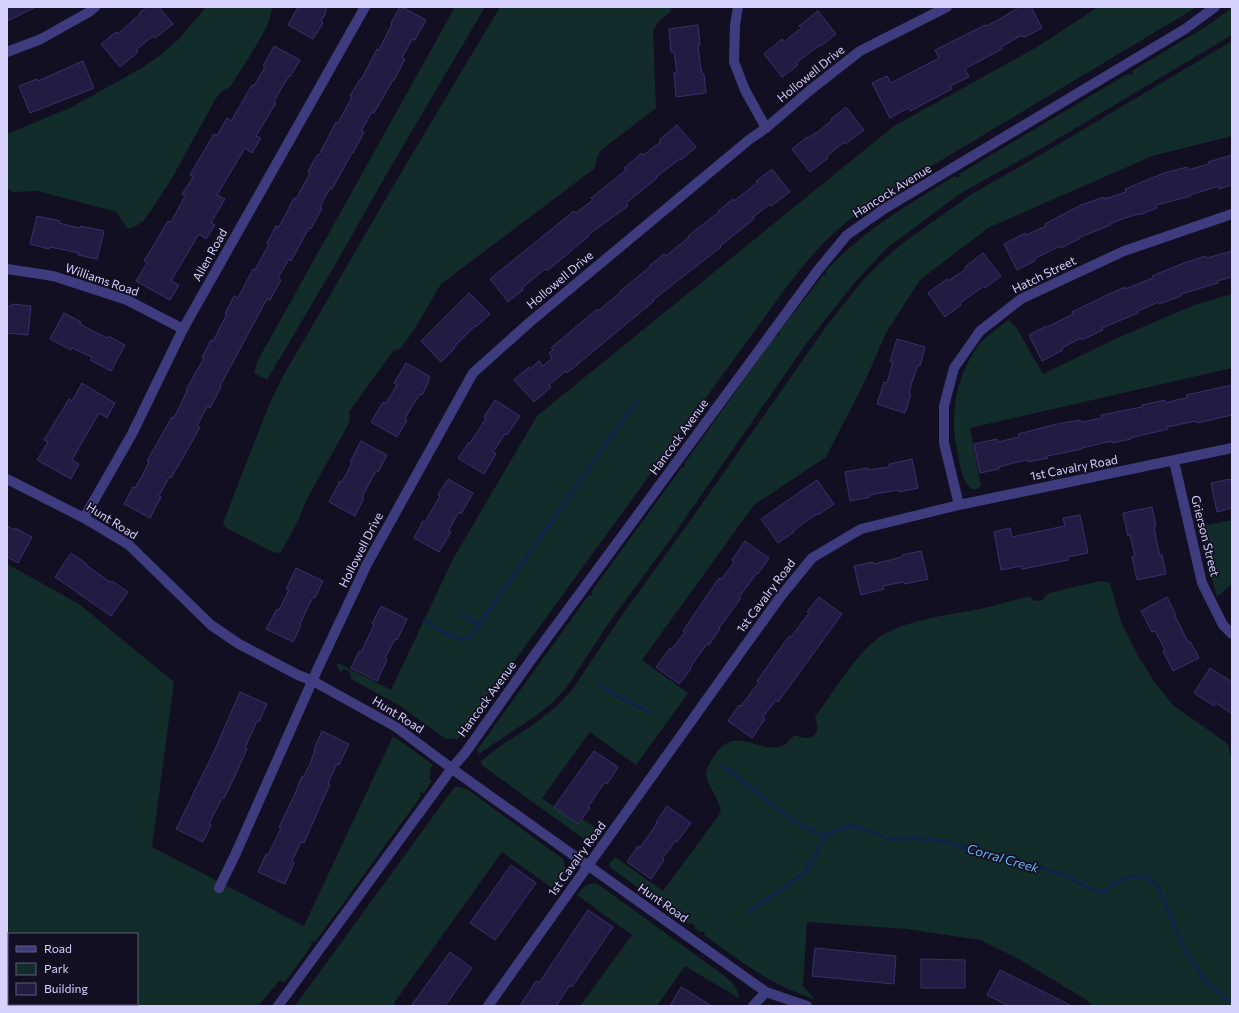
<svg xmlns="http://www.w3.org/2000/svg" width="1239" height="1013" viewBox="0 0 1239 1013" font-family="Commissioner,sans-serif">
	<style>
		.green { fill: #122c2a; fill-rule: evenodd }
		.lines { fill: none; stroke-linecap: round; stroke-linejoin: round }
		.stream { stroke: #102545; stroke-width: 4 }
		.building { fill: #231c42; stroke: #3b2f6c }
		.street { stroke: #3e3c7e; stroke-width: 10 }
		.labels { text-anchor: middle; stroke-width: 3.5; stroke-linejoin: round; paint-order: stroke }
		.street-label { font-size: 12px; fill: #d7d2fd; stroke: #120f22 }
		.water-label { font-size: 13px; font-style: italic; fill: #66b5f7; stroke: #120f22 }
	</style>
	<rect width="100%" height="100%" fill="#120f22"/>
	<path class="green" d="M 206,7 L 272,7 C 273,25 240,70 230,87 L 221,92 L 216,98 L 172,178 L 152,209 L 144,220 L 136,226 L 128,229 L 120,218 L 117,212 L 49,194 L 38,191 L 13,192 L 7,188 L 7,134 L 72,107 L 140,69 L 159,56 L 178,40 Z
		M 455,7 L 485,7 L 386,175 L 335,265 L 267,380 L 254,373 L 257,362 Z
		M 500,7 L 671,7 L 671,11 L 657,23 L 653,31 L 656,108 L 601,150 L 597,157 L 595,168 L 441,284 L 414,330 L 400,349 L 394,350 L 349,412 L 350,417 L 349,423 L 306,501 L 297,523 L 281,552 L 278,553 L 271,551 L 225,527 L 223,523 L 269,405 L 282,378 L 395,183 Z
		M 1098,7 L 1197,7 L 915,176 C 890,192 864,207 842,226 C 820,244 802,267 785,289 L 457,740 L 455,738 L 452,739 L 446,739 L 400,706 L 351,679 C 351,674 350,670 344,669 L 340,672 L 337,665 L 338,663 L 391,690 L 453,559 L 537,416 L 894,126 L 1037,47 Z
		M 1232,8 L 1232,35 L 1049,144 L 961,193 L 887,248 L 855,282 L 806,344 L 668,543 L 608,624 L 567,687 L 551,704 L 537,715 L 480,753 L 476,755 L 479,752 L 477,750 L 589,595 L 591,596 L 593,593 L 591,592 L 682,467 L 683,468 L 685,466 L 684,464 L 776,335 L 778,336 L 780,334 L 779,332 L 823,275 L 825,276 L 827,273 L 825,272 C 862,231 909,204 955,176 L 957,178 L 960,176 L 959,174 L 1129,73 L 1130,75 L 1133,73 L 1132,71 L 1210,24 Z
		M 1232,41 L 1232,136 L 1152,156 L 988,228 L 920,280 L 887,331 L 865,381 L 826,457 L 754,505 L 642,660 L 688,693 L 636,765 L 590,732 L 542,798 L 578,824 L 583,819 L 597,829 L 598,832 L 588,842 L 483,766 L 480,762 L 500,746 L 530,727 L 557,706 L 572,690 L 622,615 L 685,528 L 828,324 L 863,280 L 880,263 L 904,242 L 972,194 L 1042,154 Z
		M 1232,294 L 1232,368 L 970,428 L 981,486 L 977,489 L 971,489 C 962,479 960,467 958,455 C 949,417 955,378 978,346 C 986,336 998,328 1008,320 L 1016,327 L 1043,374 L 1117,338 L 1194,305 Z
		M 1232,520 L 1232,584 L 1217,597 L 1205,553 L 1206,549 L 1207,549 L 1207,545 L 1205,545 L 1202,539 L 1199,527 Z
		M 7,564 L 79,604 L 174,682 L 152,847 L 304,926 L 393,736 L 428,761 L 433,766 L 430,768 L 431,772 L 429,778 L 432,781 L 424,793 L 421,792 L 420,795 L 421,796 L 315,942 L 313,941 L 310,944 L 312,945 L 285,982 L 280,980 L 258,1006 L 7,1006 ZM 9,934 L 137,934 L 137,1004 L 9,1004 Z
		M 1100,581 L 1110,583 L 1121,622 L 1138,656 L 1154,681 L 1173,705 L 1228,744 L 1230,754 L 1232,754 L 1232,1006 L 1093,1006 L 1085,999 L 1017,958 L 980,940 L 907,929 L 807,922 L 803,986 L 815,999 C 771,986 741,961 704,935 L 705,933 L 702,931 L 700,932 L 694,928 L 695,926 L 691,923 L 688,924 L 611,868 L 609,864 L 615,857 L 663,891 L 721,812 C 719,798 708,787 706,775 C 706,768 710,763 713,758 C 733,723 755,752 780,747 C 785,746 790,739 795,735 C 812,743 822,735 815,717 C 833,693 857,652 881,636 C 911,618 951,615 984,608 C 999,605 1014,600 1029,596 L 1033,600 L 1038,601 L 1042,600 L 1049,593 Z
		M 455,787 L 461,787 L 468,790 L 563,859 L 566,870 L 564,876 L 562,875 L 560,878 L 562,880 L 555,890 L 502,852 L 394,1003 L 396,1006 L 295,1006 L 453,789 Z
		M 595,883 L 602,887 L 726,977 C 734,983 737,988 739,998 L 685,966 L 657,1006 L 580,1006 L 632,935 L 577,895 L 586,885 Z"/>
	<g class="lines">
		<path class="stream" d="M 461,613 L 479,625
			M 425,620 C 435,627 457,644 469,637 C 473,635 476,629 479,625 L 602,449 L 637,401
			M 600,686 L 649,712
			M 723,766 L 792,820 L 825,837 L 837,829 L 851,826 L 864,829 L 889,839 L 917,838 L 948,842 L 977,852 L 1033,865 L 1069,877 L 1094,891 L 1106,891 C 1120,877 1125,877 1145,876 L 1157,885 L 1184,948 L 1207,984 L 1232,1002
			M 750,911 L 805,873 L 825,837"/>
	</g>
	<path class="building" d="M 7,7 L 36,7 L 7,21 Z
		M 147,7 L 159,7 L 173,24 L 155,38 L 153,36 L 136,50 L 138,52 L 120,67 L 101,44 L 116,32 L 118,34 L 140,14 L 139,13 Z
		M 298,7 L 327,7 L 325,12 L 326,13 L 321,21 L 323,23 L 313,39 L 288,25 Z
		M 400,7 L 402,7 L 426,20 L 415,40 L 412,39 L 402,58 L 405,59 L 394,80 L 393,80 L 374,113 L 372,112 L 361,131 L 364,132 L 353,153 L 352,153 L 332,189 L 330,188 L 320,207 L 322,208 L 311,229 L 309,228 L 291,261 L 289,259 L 278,278 L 281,280 L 270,300 L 267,299 L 220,386 L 221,387 L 210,408 L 207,407 L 197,426 L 200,427 L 189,447 L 171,478 L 169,477 L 164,487 L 159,496 L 161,497 L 150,518 L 124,504 L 133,487 L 135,488 L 141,478 L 149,462 L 147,461 L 172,417 L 174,418 L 187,391 L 186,390 L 204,358 L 202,357 L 211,340 L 213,341 L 227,314 L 225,314 L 234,296 L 238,298 L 253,269 L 255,270 L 269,244 L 267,243 L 276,226 L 279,227 L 294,198 L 296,199 L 310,173 L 308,172 L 317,155 L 319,155 L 336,122 L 338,123 L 352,97 L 350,96 L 360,79 L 361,80 L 377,49 L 379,50 L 392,24 L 391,23 Z
		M 1019,7 L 1031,7 L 1042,28 L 1025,37 L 1020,36 L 1001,47 L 1002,49 L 965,69 L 969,77 L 950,86 L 952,89 L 910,111 L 908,108 L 890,118 L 872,83 L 887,76 L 891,83 L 939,58 L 935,50 L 985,25 L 986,26 L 1000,19 Z
		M 818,11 L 836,34 L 821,46 L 820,45 L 796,63 L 798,65 L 782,77 L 764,54 L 782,39 L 784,42 L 801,28 L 799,26 Z
		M 698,25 L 700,45 L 698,45 L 700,62 L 702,74 L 704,74 L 706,93 L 676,97 L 674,73 L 677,73 L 674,52 L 671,52 L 669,29 Z
		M 274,46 L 300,60 L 290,77 L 289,76 L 282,87 L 274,102 L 276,103 L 256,136 L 261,138 L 252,153 L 245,148 L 217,195 L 225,199 L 211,223 L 215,225 L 206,239 L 199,234 L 171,281 L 179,285 L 170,300 L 136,281 L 147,263 L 144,261 L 168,221 L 171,222 L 185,196 L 182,194 L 193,177 L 190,175 L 214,134 L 217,136 L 227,118 L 231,121 L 252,85 L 254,86 L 265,67 L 263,66 Z
		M 83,61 L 94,88 L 30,113 L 19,86 L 37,79 L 38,81 Z
		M 846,107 L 864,130 L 845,144 L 844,142 L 827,156 L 828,158 L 810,172 L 792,149 L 807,137 L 808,138 L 819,131 L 832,120 L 831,119 Z
		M 677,125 L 696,147 L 681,160 L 680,159 L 656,177 L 657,178 L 626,203 L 628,206 L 588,235 L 589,236 L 547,271 L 545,269 L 522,288 L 523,290 L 508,302 L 490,279 L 574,211 L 576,213 L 593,200 L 591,198 L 626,170 L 624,168 L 642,153 L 644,155 L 652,148 L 661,142 L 659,140 Z
		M 1232,155 L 1232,185 L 1219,189 L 1219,186 L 1190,195 L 1191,196 L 1156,205 L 1157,208 L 1139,215 L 1138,214 L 1125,218 L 1110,224 L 1111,225 L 1078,238 L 1079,239 L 1061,248 L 1060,246 L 1034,259 L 1035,261 L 1017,270 L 1004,244 L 1025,233 L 1026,235 L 1046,226 L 1045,224 L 1081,205 L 1104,197 L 1105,199 L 1126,192 L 1125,189 L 1164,173 L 1187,167 L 1188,170 L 1198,167 L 1209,164 L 1208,162 Z
		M 772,169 L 790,192 L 771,206 L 770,204 L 761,211 L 753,217 L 754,219 L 720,246 L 721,247 L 653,300 L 654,301 L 567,373 L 566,371 L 549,385 L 551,387 L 534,402 L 514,380 L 529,367 L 530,369 L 539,361 L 543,366 L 552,358 L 549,353 L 553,350 L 551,348 L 597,309 L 598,311 L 621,292 L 620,291 L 650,267 L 649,266 L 664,254 L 666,256 L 689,237 L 688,236 L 719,212 L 718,211 L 733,199 L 734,201 L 758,182 L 756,181 Z
		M 37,216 L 60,221 L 59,223 L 70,226 L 80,228 L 81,226 L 104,231 L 97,259 L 78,255 L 79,253 L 65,250 L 50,247 L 49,249 L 30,244 Z
		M 1232,251 L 1232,277 L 1217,281 L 1218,283 L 1181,294 L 1181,296 L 1159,304 L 1158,302 L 1138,311 L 1138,313 L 1102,328 L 1103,330 L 1082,340 L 1081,338 L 1062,348 L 1063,350 L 1042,361 L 1029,335 L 1046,326 L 1047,327 L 1073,314 L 1072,312 L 1107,295 L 1125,287 L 1125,289 L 1153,278 L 1152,276 L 1184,263 L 1206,256 L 1207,258 Z
		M 983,253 L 1001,276 L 985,288 L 984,286 L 960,303 L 961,305 L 945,317 L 928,293 L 947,279 L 948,281 L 966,269 L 965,267 Z
		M 469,293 L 490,314 L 476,327 L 475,326 L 454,347 L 455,348 L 441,362 L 421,341 Z
		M 12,304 L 31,306 L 28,335 L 7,333 L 7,306 L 12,306 Z
		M 64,313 L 81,322 L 80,324 L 91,330 L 107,338 L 108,336 L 125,345 L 111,371 L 90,360 L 92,357 L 72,348 L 71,350 L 50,339 Z
		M 897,339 L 925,347 L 920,366 L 918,365 L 912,382 L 909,393 L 911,394 L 905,413 L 877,404 L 884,382 L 887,383 L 893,362 L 890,361 Z
		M 406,363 L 429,376 L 429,381 L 422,395 L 420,394 L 412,406 L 405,419 L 407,420 L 397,437 L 371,422 L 383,402 L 386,403 L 397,385 L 394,383 Z
		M 82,383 L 115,403 L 107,418 L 99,413 L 72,460 L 79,464 L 71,479 L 37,460 L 48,442 L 44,440 L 69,399 L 72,401 Z
		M 1232,385 L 1232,415 L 1197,423 L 1196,421 L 1167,427 L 1168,429 L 1130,438 L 1131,439 L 1112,443 L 1111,441 L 1099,444 L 1082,448 L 1082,449 L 1047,456 L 1048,458 L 1028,462 L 1028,460 L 1013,463 L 999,467 L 999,469 L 980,473 L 974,444 L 997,439 L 998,442 L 1019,437 L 1018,434 L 1057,424 L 1080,420 L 1081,422 L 1102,418 L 1101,415 L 1142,407 L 1142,405 L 1165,400 L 1166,403 L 1176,400 L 1187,398 L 1186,395 Z
		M 495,400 L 520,416 L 507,435 L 505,434 L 493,452 L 496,454 L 484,474 L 458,458 L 469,442 L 470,443 L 480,428 L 486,418 L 484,417 Z
		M 361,441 L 387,455 L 378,472 L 376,471 L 370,482 L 362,497 L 364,498 L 355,516 L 329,502 L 340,481 L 342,482 L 352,463 L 350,462 Z
		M 912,459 L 918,488 L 899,492 L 898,490 L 869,495 L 870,497 L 850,501 L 845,472 L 868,468 L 868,470 L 890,467 L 889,464 Z
		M 448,479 L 473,493 L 461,514 L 459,512 L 448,531 L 451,532 L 439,552 L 414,538 L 423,521 L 425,522 L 440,496 L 438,495 Z
		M 1230,479 L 1231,481 L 1232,481 L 1232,508 L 1217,512 L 1211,483 Z
		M 817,480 L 834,504 L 818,515 L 817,514 L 808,520 L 793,531 L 794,532 L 778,543 L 761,519 Z
		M 1152,507 L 1156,526 L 1154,526 L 1157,543 L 1160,555 L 1162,555 L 1166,574 L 1137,580 L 1132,557 L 1135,556 L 1130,535 L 1128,536 L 1123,513 Z
		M 1080,515 L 1088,553 L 1068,557 L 1068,560 L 1022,569 L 1021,566 L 1001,570 L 994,532 L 1010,528 L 1012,537 L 1065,526 L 1063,518 Z
		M 7,526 L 14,530 L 15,528 L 32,537 L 18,563 L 7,557 Z
		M 745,541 L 769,558 L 758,574 L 757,573 L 739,597 L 741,598 L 719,628 L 720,629 L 709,645 L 707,644 L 698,656 L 690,668 L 691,669 L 679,684 L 656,667 L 670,648 L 672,649 L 685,632 L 683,631 L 719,578 L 721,579 L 728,571 L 734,562 L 732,560 Z
		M 921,551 L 928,579 L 905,584 L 904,582 L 883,586 L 884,589 L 861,595 L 854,566 L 873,562 L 874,564 L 902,557 L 902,555 Z
		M 71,553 L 87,564 L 86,565 L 110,582 L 112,581 L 128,592 L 111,616 L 55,577 Z
		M 296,568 L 323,581 L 315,598 L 313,597 L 307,609 L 300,624 L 301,625 L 293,642 L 266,629 L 277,609 L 279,610 L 289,590 L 286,589 Z
		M 819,597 L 842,614 L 778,702 L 776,700 L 763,717 L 765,719 L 752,738 L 728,721 L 739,705 L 741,706 L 759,682 L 757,681 L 789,636 L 791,637 L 809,613 L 807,612 Z
		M 1167,597 L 1176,615 L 1175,616 L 1188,642 L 1190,641 L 1199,658 L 1173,671 L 1163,651 L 1165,650 L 1155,631 L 1152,632 L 1141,611 Z
		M 381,606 L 407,619 L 397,640 L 395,639 L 385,658 L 387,660 L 377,681 L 351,668 L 359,651 L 361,652 L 374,625 L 372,624 Z
		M 1210,668 L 1232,682 L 1232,714 L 1216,703 L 1214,706 L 1194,693 Z
		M 240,692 L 267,704 L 259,722 L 257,721 L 245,748 L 247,749 L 233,780 L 224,798 L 223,797 L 216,810 L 209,824 L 211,825 L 203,842 L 176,829 L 213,754 Z
		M 322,731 L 349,744 L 339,765 L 337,764 L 332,774 L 328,783 L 330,784 L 304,843 L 301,842 L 292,861 L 294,863 L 285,884 L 258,872 L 266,854 L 268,855 L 281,828 L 279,827 L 295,794 L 302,776 L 303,777 L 310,764 L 315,750 L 314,749 Z
		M 594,751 L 618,767 L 607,784 L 605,782 L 598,792 L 588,807 L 590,808 L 578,824 L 554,807 Z
		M 667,806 L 691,823 L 677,842 L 675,841 L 669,850 L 662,858 L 664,860 L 651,879 L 627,862 L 638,846 L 640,847 L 649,835 L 657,823 L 656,822 Z
		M 511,865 L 536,883 L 495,940 L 470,923 Z
		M 588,910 L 613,927 L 572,987 L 570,985 L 556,1006 L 520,1006 L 536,981 L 539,983 Z
		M 815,948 L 896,956 L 894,984 L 812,976 Z
		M 450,952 L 472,968 L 445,1006 L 411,1006 Z
		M 921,959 L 965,960 L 965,988 L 921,988 Z
		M 1000,970 L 1072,1006 L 1009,1006 L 987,995 Z
		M 681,987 L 712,1006 L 670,1006 Z"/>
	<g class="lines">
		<path class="street" d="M 738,7 L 735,25 L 734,62 L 745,90 L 766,128
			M 7,52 L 41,39 L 89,12 L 95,7
			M 7,269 L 53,276 L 81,285 L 127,300 L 183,329
			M 1174,461 L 1202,583 L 1223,625 L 1232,634
			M 7,479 L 84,518 L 129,545 L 211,625 L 239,644 L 298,675 L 313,681 L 396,727 L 462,776 L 766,992 L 807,1006
			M 959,505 L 944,443 L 944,406 L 954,368 L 980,331 L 1021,299 L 1124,251 L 1232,214
			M 84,518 L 132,434 L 183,329 L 365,7
			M 219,888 L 236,853 L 318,668 L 367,564 L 473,373 L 530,322 L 750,139 L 766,128 L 809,91 L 860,51 L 947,7
			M 278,1006 L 452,768 L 465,753 L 536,653 L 818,270 L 847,235 L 884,209 L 1185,29 L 1215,7
			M 488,1006 L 732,664 L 781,596 L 812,558 L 861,529 L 959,505 L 1232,448
			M 753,1006 L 766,992"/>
	</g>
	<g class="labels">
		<g class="street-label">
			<text transform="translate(811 74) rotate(-39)" y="4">Hollowell Drive</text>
			<text transform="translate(892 191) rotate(-32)" y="4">Hancock Avenue</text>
			<text transform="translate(210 255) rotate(-61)" y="4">Allen Road</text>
			<text transform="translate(1044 275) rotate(-26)" y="4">Hatch Street</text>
			<text transform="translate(102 280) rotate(19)" y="4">Williams Road</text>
			<text transform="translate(560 280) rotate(-40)" y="4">Hollowell Drive</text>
			<text transform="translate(679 437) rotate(-54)" y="4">Hancock Avenue</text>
			<text transform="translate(1074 468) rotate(-11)" y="4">1st Cavalry Road</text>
			<text transform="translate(112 521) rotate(32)" y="4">Hunt Road</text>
			<text transform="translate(1205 536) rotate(76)" y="4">Grierson Street</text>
			<text transform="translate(361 550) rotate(-63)" y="4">Hollowell Drive</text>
			<text transform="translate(766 596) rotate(-53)" y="4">1st Cavalry Road</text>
			<text transform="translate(487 699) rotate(-54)" y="4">Hancock Avenue</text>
			<text transform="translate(398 715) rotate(32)" y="4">Hunt Road</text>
			<text transform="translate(577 859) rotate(-54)" y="4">1st Cavalry Road</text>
			<text transform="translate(663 903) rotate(35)" y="4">Hunt Road</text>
		</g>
		<g class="water-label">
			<text transform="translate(1003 858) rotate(16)" y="5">Corral Creek</text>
		</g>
	</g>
	<rect width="1239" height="1013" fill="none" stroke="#d7d2fd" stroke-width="16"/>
	<rect x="8" y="933" width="130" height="72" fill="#120f22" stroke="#615d7a"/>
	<rect x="16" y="946" width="20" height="6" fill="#3e3c7e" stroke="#615d7a"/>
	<text x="44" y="953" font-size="12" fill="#d7d2fd">Road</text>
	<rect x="16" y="963" width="20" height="12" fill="#122c2a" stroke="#615d7a"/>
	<text x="44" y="973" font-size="12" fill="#d7d2fd">Park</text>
	<rect x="16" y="983" width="20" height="12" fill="#231c42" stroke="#615d7a"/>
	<text x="44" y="993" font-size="12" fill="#d7d2fd">Building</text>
</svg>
